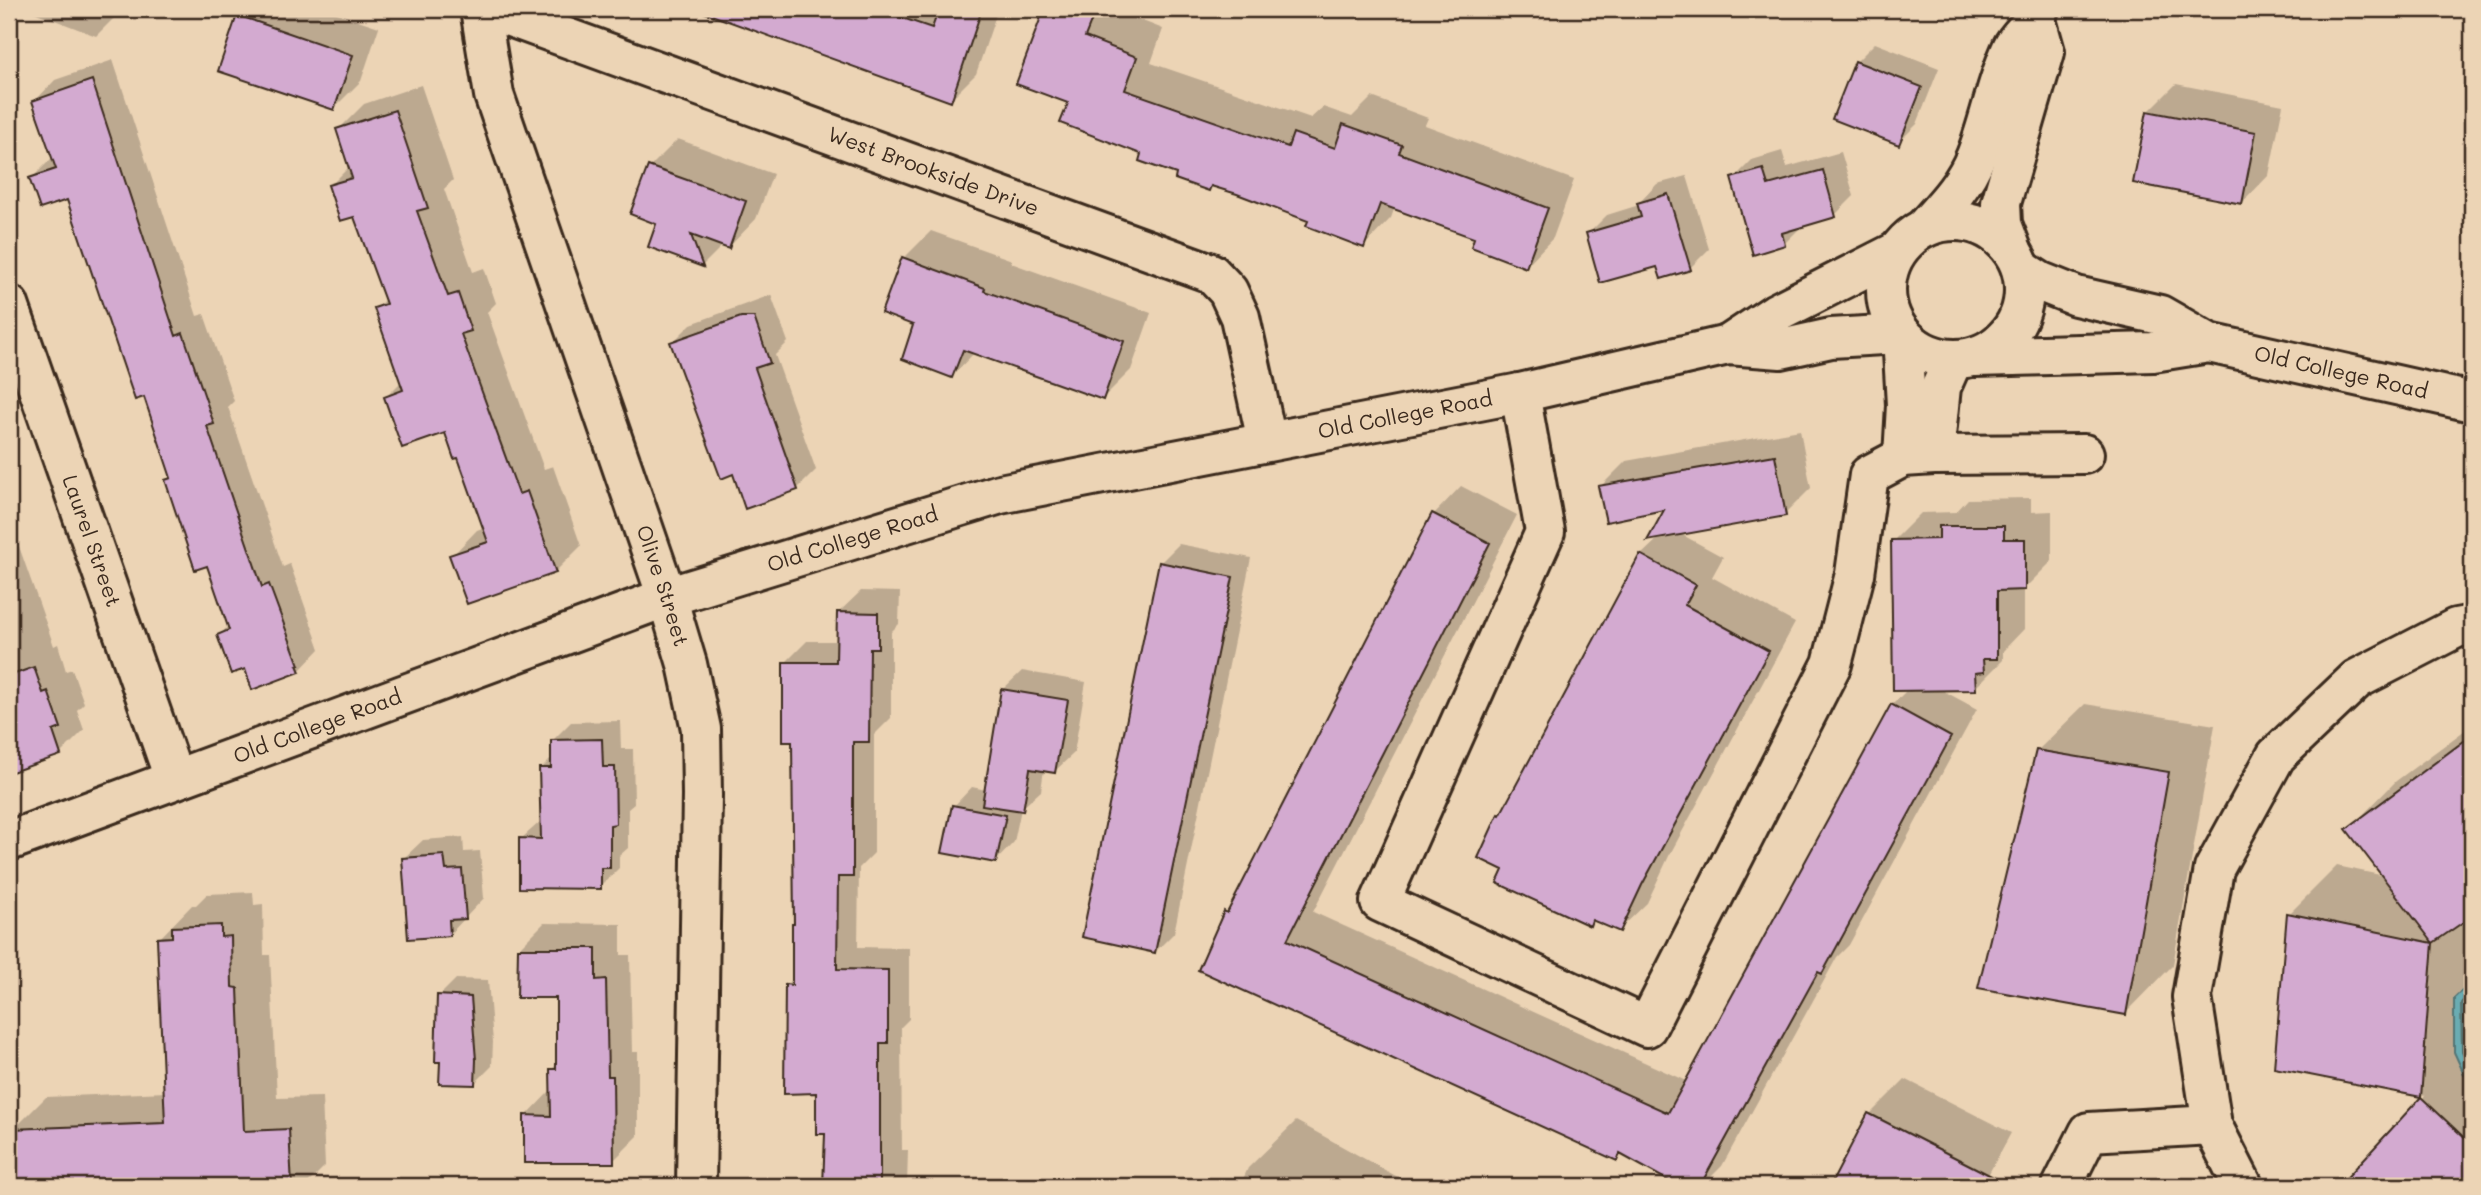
<svg xmlns="http://www.w3.org/2000/svg" width="2481" height="1195" viewBox="0 0 2481 1195" font-family="Mali,sans-serif">
	<style>
		.water { fill: #86d8df; stroke: #689292; stroke-width: 2 }
		.shadow { fill: #0003 }
		.lines { fill: none; stroke-linecap: round; stroke-linejoin: round }
		.shore { stroke: #59706b; stroke-width: 2 }
		.building { fill: #d3aad0; stroke: #3b2a1e; stroke-width: 2 }
		.minor-casing { stroke: #3b2a1e; stroke-width: 44 }
		.minor { stroke: #ecd4b5; stroke-width: 38 }
		.labels { text-anchor: middle; stroke-width: 5; stroke-linejoin: round; paint-order: stroke }
		.street-label { font-size: 21px; fill: #3b2a1e; stroke: #ecd4b5 }
	</style>
	<rect width="100%" height="100%" fill="#ecd4b5"/>
	<filter id="ink" filterUnits="userSpaceOnUse"><feTurbulence type="fractalNoise" baseFrequency=".0143" numOctaves="2"/><feDisplacementMap in="SourceGraphic" scale="14" xChannelSelector="R" yChannelSelector="G"/><feConvolveMatrix kernelMatrix="1 2 1 2 8 2 1 2 1" color-interpolation-filters="sRGB"/></filter>
	<g filter="url(#ink)">
		<path class="water" d="M 2472,981 L 2472,1078 L 2464,1074 L 2454,1052 L 2454,998 Z"/>
		<path class="shadow" d="M 26,9 L 123,9 L 96,36 Z
			M 246,9 L 325,9 L 379,27 L 361,81 L 334,108 L 239,16 Z
			M 698,9 L 998,9 L 976,74 L 950,100 Z
			M 1045,9 L 1112,9 L 1163,29 L 1151,63 L 1311,118 L 1323,107 L 1352,117 L 1372,97 L 1428,118 L 1425,125 L 1574,180 L 1553,238 L 1526,266 L 1476,237 L 1395,207 L 1391,218 L 1364,246 L 1310,220 L 1212,185 L 1208,189 L 1143,153 L 1070,102 L 1018,83 Z
			M 1875,43 L 1939,68 L 1917,124 L 1898,143 L 1856,62 Z
			M 113,60 L 197,316 L 204,314 L 234,401 L 228,407 L 283,567 L 290,564 L 320,649 L 299,671 L 246,667 L 219,636 L 229,625 L 208,564 L 167,480 L 172,475 L 145,394 L 68,198 L 31,179 L 53,157 L 34,102 L 55,80 Z
			M 2176,84 L 2283,105 L 2269,175 L 2242,203 L 2148,112 Z
			M 421,85 L 453,180 L 444,189 L 473,272 L 484,268 L 496,303 L 487,312 L 544,469 L 553,466 L 581,546 L 555,572 L 452,556 L 477,530 L 485,527 L 459,456 L 446,430 L 386,397 L 402,381 L 376,309 L 386,298 L 355,215 L 330,186 L 350,166 L 338,130 L 364,104 Z
			M 678,139 L 773,174 L 756,219 L 729,247 L 723,245 L 703,265 L 650,246 L 658,222 L 650,167 Z
			M 1782,151 L 1787,167 L 1841,152 L 1854,196 L 1835,215 L 1803,225 L 1784,244 L 1733,179 L 1752,160 Z
			M 1687,176 L 1709,249 L 1690,268 L 1659,265 L 1588,234 L 1607,215 L 1639,205 L 1639,203 L 1657,184 Z
			M 931,231 L 1012,260 L 1011,263 L 1151,313 L 1131,370 L 1103,398 L 975,352 L 952,376 L 916,324 L 904,258 Z
			M 771,295 L 788,342 L 775,355 L 816,470 L 797,489 L 734,472 L 672,343 L 691,324 Z
			M 1800,430 L 1811,488 L 1785,514 L 1679,533 L 1723,557 L 1712,577 L 1795,623 L 1669,856 L 1647,903 L 1619,930 L 1595,919 L 1590,924 L 1505,869 L 1499,815 L 1504,810 L 1641,555 L 1660,537 L 1667,507 L 1600,487 L 1626,461 Z
			M 1461,486 L 1517,515 L 1313,912 L 1686,1081 L 1892,705 L 1908,689 L 1893,541 L 1921,513 L 1956,512 L 1968,499 L 2031,498 L 2031,512 L 2052,511 L 2052,561 L 2024,589 L 2024,629 L 2003,651 L 2003,660 L 1975,688 L 1940,689 L 1977,709 L 1849,945 L 1837,957 L 1722,1166 L 1702,1186 L 1682,1186 L 1622,1153 L 1616,1159 L 1226,912 L 1232,906 L 1434,514 Z
			M 9,518 L 54,646 L 58,644 L 66,671 L 72,669 L 84,703 L 77,710 L 84,730 L 60,754 L 9,763 Z
			M 1179,544 L 1251,558 L 1174,933 L 1155,952 L 1160,563 Z
			M 861,591 L 900,592 L 899,624 L 891,632 L 891,718 L 874,735 L 874,853 L 859,868 L 858,947 L 909,948 L 909,1019 L 901,1027 L 902,1150 L 908,1150 L 907,1186 L 825,1186 L 827,1132 L 786,985 L 794,978 L 796,923 L 794,741 L 785,663 L 807,641 L 838,641 L 838,613 Z
			M 1022,671 L 1086,682 L 1074,753 L 1055,771 L 1044,769 L 1041,791 L 1021,809 L 1014,842 L 996,861 L 954,806 L 972,787 L 986,790 L 1003,689 Z
			M 2085,704 L 2215,725 L 2173,965 L 2126,1013 L 2037,751 Z
			M 620,721 L 621,749 L 633,749 L 634,804 L 628,809 L 628,848 L 619,856 L 619,868 L 600,887 L 521,839 L 542,820 L 541,769 L 553,757 L 552,741 L 571,722 Z
			M 2472,725 L 2472,995 L 2468,1050 L 2472,1053 L 2472,1186 L 2341,1186 L 2425,1096 L 2276,1067 L 2289,914 L 2337,866 L 2385,876 L 2349,829 L 2396,781 Z
			M 463,837 L 464,852 L 480,851 L 484,898 L 450,934 L 404,858 L 423,840 Z
			M 253,892 L 254,905 L 263,904 L 264,955 L 270,955 L 277,1098 L 322,1097 L 325,1166 L 305,1186 L 15,1186 L 13,1130 L 46,1097 L 166,1092 L 159,939 L 192,905 L 196,905 L 207,894 Z
			M 544,923 L 621,924 L 621,955 L 630,955 L 632,1052 L 638,1052 L 638,1136 L 613,1161 L 526,1116 L 550,1091 L 552,1069 L 557,1064 L 558,996 L 519,948 Z
			M 456,979 L 488,980 L 493,1042 L 492,1066 L 475,1083 L 439,996 Z
			M 1905,1079 L 2011,1133 L 1982,1186 L 1832,1186 L 1870,1114 Z
			M 1296,1121 L 1414,1186 L 1240,1186 L 1248,1168 Z"/>
		<g class="lines">
			<path class="shore" d="M 2472,991 L 2461,1003 L 2462,1051 L 2472,1070"/>
		</g>
		<path class="building" d="M 703,9 L 876,9 L 932,28 L 939,9 L 982,9 L 951,102 L 703,12 Z
			M 1044,9 L 1096,9 L 1085,37 L 1137,57 L 1125,90 L 1288,147 L 1293,133 L 1335,148 L 1343,124 L 1402,145 L 1399,153 L 1548,208 L 1526,268 L 1471,247 L 1474,238 L 1380,204 L 1364,248 L 1306,226 L 1308,221 L 1237,194 L 1211,186 L 1209,191 L 1175,179 L 1176,174 L 1139,161 L 1141,154 L 1060,123 L 1068,103 L 1016,84 Z
			M 237,15 L 353,55 L 334,110 L 218,71 Z
			M 1855,61 L 1922,87 L 1899,145 L 1832,119 Z
			M 92,80 L 176,336 L 183,333 L 214,424 L 207,426 L 262,587 L 269,584 L 299,665 L 297,665 L 300,672 L 252,690 L 245,669 L 231,674 L 217,635 L 229,630 L 207,566 L 195,570 L 165,480 L 171,478 L 144,397 L 135,400 L 67,200 L 40,209 L 29,178 L 56,169 L 32,101 Z
			M 395,110 L 428,208 L 417,211 L 448,296 L 458,293 L 471,331 L 461,334 L 519,494 L 527,491 L 556,573 L 467,604 L 449,555 L 488,542 L 458,458 L 454,459 L 445,433 L 402,448 L 384,397 L 403,390 L 374,308 L 386,304 L 354,217 L 340,221 L 328,185 L 352,178 L 336,129 Z
			M 2147,111 L 2256,132 L 2242,204 L 2133,183 Z
			M 648,166 L 746,201 L 729,249 L 691,235 L 703,267 L 648,247 L 656,224 L 630,214 Z
			M 1763,169 L 1768,185 L 1823,170 L 1836,217 L 1782,233 L 1785,245 L 1753,255 L 1731,178 Z
			M 1668,194 L 1691,270 L 1661,279 L 1657,267 L 1600,283 L 1586,233 L 1641,217 L 1637,203 Z
			M 902,257 L 985,288 L 984,291 L 1124,341 L 1103,400 L 963,350 L 952,378 L 902,359 L 913,325 L 881,313 Z
			M 741,317 L 754,317 L 770,363 L 755,368 L 798,490 L 745,509 L 733,474 L 721,479 L 670,342 Z
			M 1775,455 L 1786,516 L 1647,541 L 1664,510 L 1606,522 L 1598,486 Z
			M 1432,513 L 1490,543 L 1287,940 L 1668,1113 L 1891,704 L 1951,737 L 1822,974 L 1818,972 L 1700,1186 L 1678,1186 L 1620,1154 L 1617,1161 L 1198,970 L 1224,911 L 1227,913 Z
			M 1939,526 L 2004,526 L 2004,539 L 2025,539 L 2025,590 L 1997,591 L 1997,659 L 1983,659 L 1984,672 L 1975,673 L 1976,690 L 1893,691 L 1891,540 L 1939,539 Z
			M 1640,554 L 1696,585 L 1685,605 L 1769,651 L 1642,885 L 1620,932 L 1592,920 L 1590,926 L 1497,883 L 1503,870 L 1478,858 L 1498,814 L 1500,815 Z
			M 1159,562 L 1233,577 L 1155,953 L 1082,937 Z
			M 837,612 L 878,613 L 878,648 L 870,648 L 869,742 L 853,742 L 853,877 L 838,877 L 837,969 L 888,970 L 888,1043 L 880,1043 L 880,1186 L 823,1186 L 825,1134 L 816,1134 L 816,1093 L 784,1094 L 785,984 L 792,985 L 792,924 L 794,924 L 792,742 L 783,742 L 783,662 L 836,662 Z
			M 34,667 L 43,693 L 48,691 L 61,728 L 53,731 L 61,755 L 9,773 L 9,676 Z
			M 1001,689 L 1068,700 L 1055,773 L 1030,769 L 1023,811 L 982,805 Z
			M 2472,735 L 2472,916 L 2433,943 L 2346,829 Z
			M 602,739 L 603,767 L 615,767 L 616,824 L 610,825 L 610,868 L 601,868 L 601,889 L 519,888 L 519,838 L 541,839 L 539,768 L 551,768 L 551,740 Z
			M 2036,750 L 2169,772 L 2126,1015 L 1978,988 Z
			M 952,805 L 1006,815 L 996,863 L 942,853 Z
			M 444,855 L 446,870 L 462,869 L 466,919 L 449,920 L 450,936 L 408,939 L 402,858 Z
			M 2287,913 L 2433,943 L 2421,1097 L 2274,1068 Z
			M 221,925 L 221,937 L 231,936 L 232,987 L 238,988 L 244,1131 L 289,1129 L 292,1186 L 13,1186 L 11,1129 L 165,1123 L 157,938 L 172,937 L 172,927 Z
			M 518,948 L 596,948 L 596,980 L 606,979 L 608,1076 L 613,1076 L 614,1163 L 524,1163 L 524,1115 L 551,1116 L 550,1069 L 556,1069 L 556,998 L 517,998 Z
			M 437,995 L 471,997 L 476,1060 L 475,1085 L 439,1084 L 440,1062 L 435,1062 Z
			M 2421,1097 L 2472,1145 L 2472,1186 L 2339,1186 Z
			M 1868,1113 L 2011,1186 L 1830,1186 Z"/>
		<g class="lines">
			<g class="minor-casing">
				<g id="minor">
					<path id="s1" d="M 480,9 L 494,95 L 667,597 L 687,664 L 701,729 L 702,795 L 696,1186"/>
					<path id="s2" d="M 488,9 L 1211,273 L 1228,291 L 1240,317 L 1267,441"/>
					<circle cx="1955" cy="290" r="69"/>
					<path d="M 1926,226 C 1946,204 1965,184 1976,156 C 1990,121 1996,82 2012,48 C 2019,33 2034,26 2039,9"/>
					<path d="M 2012,250 L 2002,224 L 2001,203 L 2045,52 L 2036,20"/>
					<path id="s3" d="M 2022,270 L 2041,282 L 2076,296 L 2160,315 L 2209,343 L 2472,402"/>
					<path id="s4" d="M 9,305 L 174,778"/>
					<path d="M 1902,335 L 1906,405 L 1903,457"/>
					<path d="M 1728,345 L 1776,313 L 1896,252"/>
					<path d="M 1975,357 L 2153,352 L 2209,343"/>
					<path d="M 1520,393 L 1545,532 L 1380,902 L 1647,1027 L 1832,664 L 1855,574 L 1869,475 L 1903,457 L 1934,455 L 2084,454"/>
					<path d="M 1934,455 L 1941,387 L 1953,360"/>
					<path id="s5" d="M 9,841 L 667,597 L 1000,494 L 1520,393 L 1728,345 L 1781,349 L 1831,338 L 1900,334"/>
					<path d="M 2062,1186 L 2089,1132 L 2212,1125"/>
					<path d="M 2243,1186 L 2212,1125 L 2192,997 L 2214,869 L 2276,756 L 2357,679 L 2456,628 L 2472,625"/>
				</g>
			</g>
			<use href="#minor" class="minor"/>
		</g>
	</g>
	<g class="labels">
		<g class="street-label">
			<text dy="7" stroke="none"><textPath href="#s2" startOffset="474">West Brookside Drive</textPath></text>
			<text dy="7" stroke="none"><textPath href="#s3" startOffset="338">Old College Road</textPath></text>
			<text dy="7" stroke="none"><textPath href="#s5" startOffset="1463">Old College Road</textPath></text>
			<text dy="7" stroke="none"><textPath href="#s5" startOffset="896">Old College Road</textPath></text>
			<text dy="7" stroke="none"><textPath href="#s4" startOffset="250">Laurel Street</textPath></text>
			<text dy="7" stroke="none"><textPath href="#s1" startOffset="606">Olive Street</textPath></text>
			<text dy="7" stroke="none"><textPath href="#s5" startOffset="329">Old College Road</textPath></text>
		</g>
	</g>
	<rect width="2481" height="1195" fill="none" stroke="#ecd4b5" stroke-width="35"/>
	<rect x="18" y="18" width="2446" height="1160" fill="none" stroke="#3b2a1e" stroke-width="2.5" filter="url(#ink)"/>
</svg>
